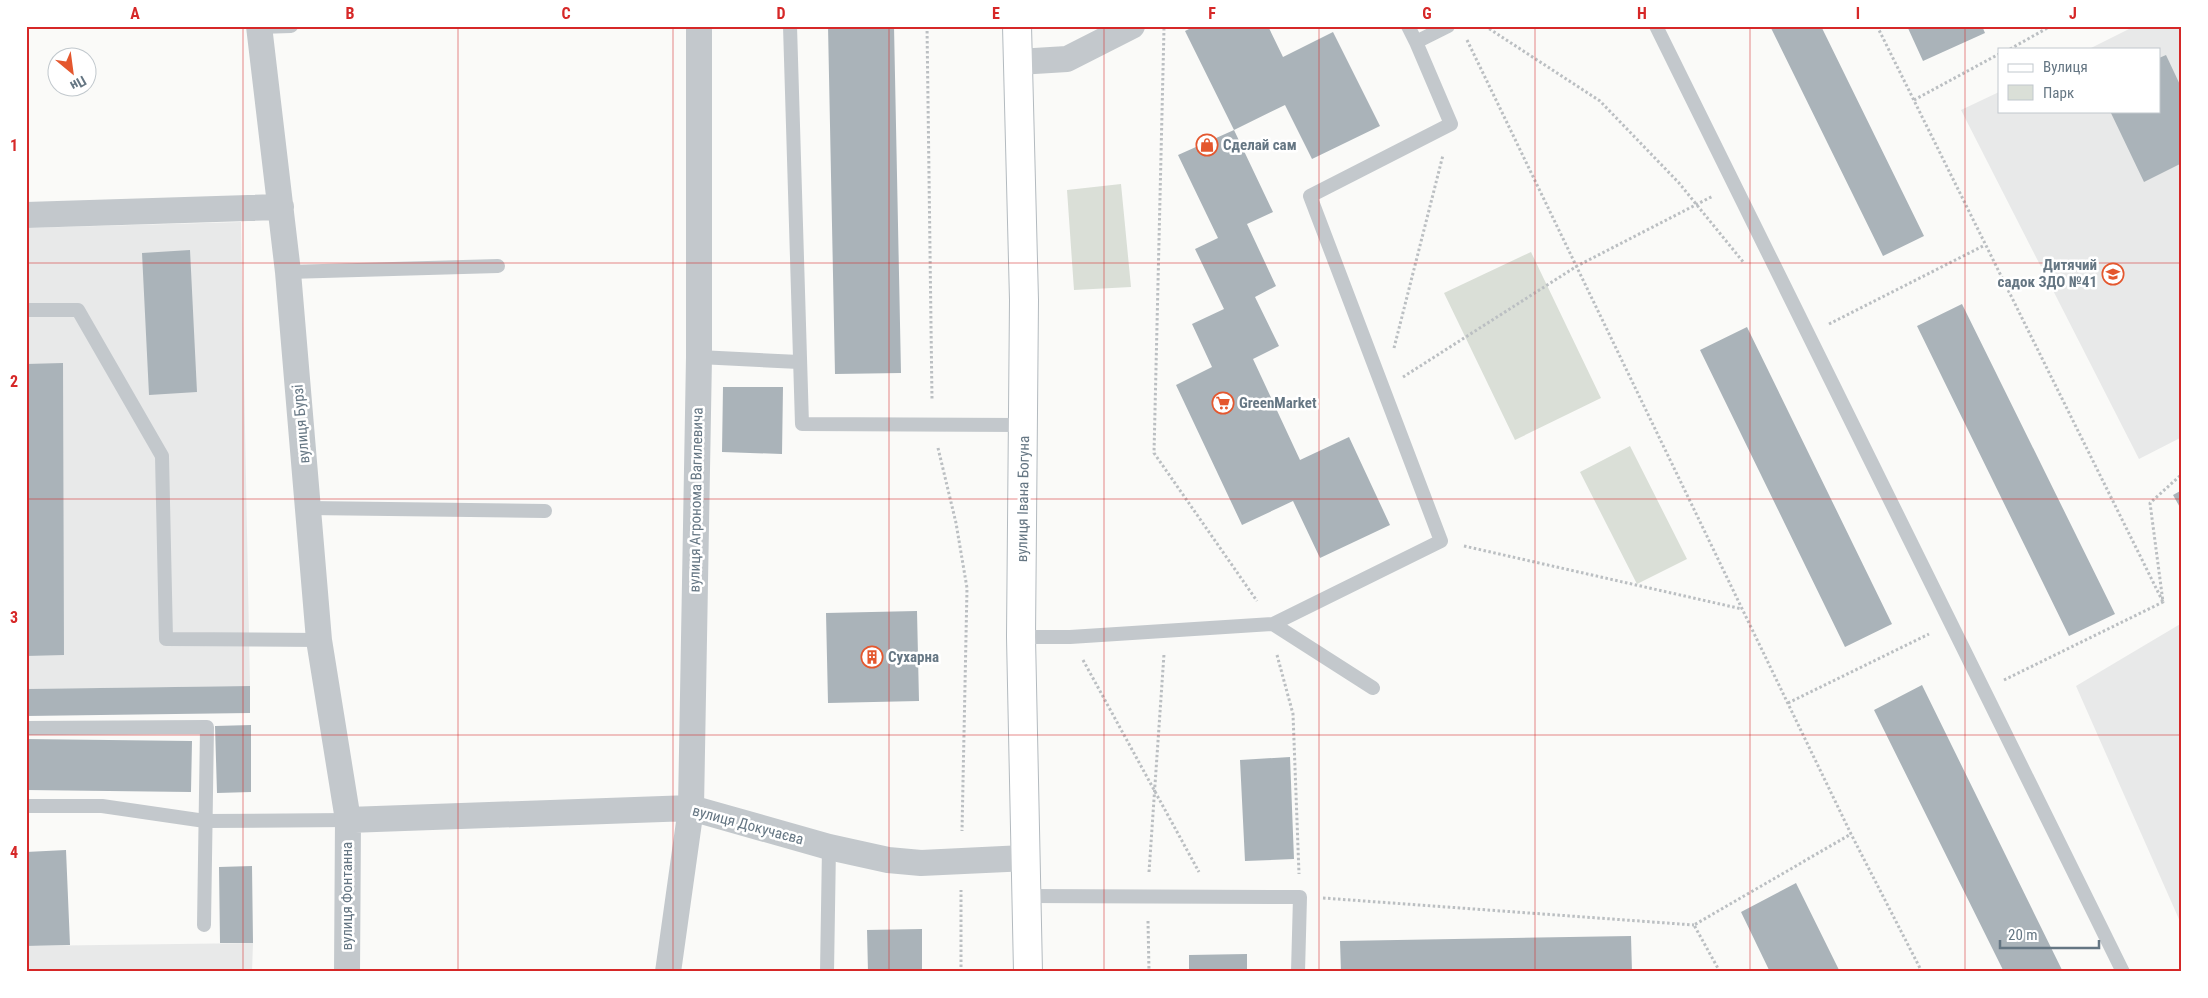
<svg xmlns="http://www.w3.org/2000/svg" width="2208" height="998" viewBox="0 0 2208 998" font-family="'Roboto Condensed',sans-serif">
	<style>
		.built { fill: #e8e9e9 }
		.green { fill: #dadfd7 }
		.building { fill: #aab3b9 }
		.lines { fill: none; stroke-linecap: round; stroke-linejoin: round }
		.secondary-casing { stroke: #b3babf; stroke-width: 30 }
		.path { stroke: #bbbfc2; stroke-width: 3; stroke-dasharray: 2.5 2.5; stroke-linecap: butt }
		.lane { stroke: #c3c8cc; stroke-width: 14 }
		.street { stroke: #c3c8cc; stroke-width: 26 }
		.secondary { stroke: #fff; stroke-width: 28 }
		.grid { fill: none; stroke: #d62828; stroke-width: 1; stroke-opacity: 0.55 }
		.labels { text-anchor: middle; stroke-width: 5; stroke-linejoin: round; paint-order: stroke }
		.poi-label { font-size: 15px; font-weight: bold; fill: #657683; stroke: #fff; text-anchor: start }
		.street-label { font-size: 15px; fill: #657683; stroke: #fff }
		.neatline { fill: none; stroke: #d62828; stroke-width: 2 }
		.grid-label { font-size: 16px; text-anchor: middle; font-weight: bold; fill: #d62828 }
	</style>
	<rect width="100%" height="100%" fill="#fafaf8"/>
	<path class="built" d="M 2135,26 L 2182,26 L 2182,437 L 2139,459 L 1961,110 L 1999,92 L 1999,111 L 2159,111 L 2159,49 L 2089,49 Z
		M 241,222 L 250,686 L 26,689 L 26,228 Z
		M 2182,623 L 2182,926 L 2076,686 Z
		M 253,943 L 252,972 L 26,972 L 26,946 Z"/>
	<path class="green" d="M 1121,184 L 1131,287 L 1074,290 L 1067,190 Z
		M 1531,252 L 1601,398 L 1515,440 L 1444,293 Z
		M 1630,446 L 1687,559 L 1637,584 L 1580,472 Z"/>
	<path class="building" d="M 828,26 L 894,26 L 901,373 L 835,374 Z
		M 1195,26 L 1268,26 L 1283,57 L 1333,32 L 1380,126 L 1312,159 L 1285,105 L 1234,130 L 1185,31 Z
		M 1770,26 L 1821,26 L 1924,236 L 1883,256 Z
		M 1907,26 L 1982,26 L 1985,33 L 1923,61 Z
		M 2166,55 L 2182,89 L 2182,163 L 2144,182 L 2110,111 L 2159,111 L 2159,58 Z
		M 1234,130 L 1273,212 L 1247,224 L 1276,286 L 1255,297 L 1279,346 L 1253,359 L 1300,460 L 1349,437 L 1390,525 L 1320,558 L 1293,501 L 1242,525 L 1176,385 L 1212,367 L 1192,324 L 1224,309 L 1195,249 L 1218,238 L 1178,155 Z
		M 190,250 L 197,392 L 149,395 L 142,253 Z
		M 1962,304 L 2115,614 L 2069,636 L 1917,326 Z
		M 1747,327 L 1892,624 L 1845,647 L 1700,350 Z
		M 63,363 L 64,655 L 26,656 L 26,364 Z
		M 723,387 L 783,387 L 782,454 L 722,452 Z
		M 2182,490 L 2182,511 L 2173,495 Z
		M 917,611 L 919,701 L 828,703 L 826,613 Z
		M 1922,685 L 2063,972 L 2004,972 L 1874,710 Z
		M 250,686 L 250,713 L 26,716 L 26,689 Z
		M 251,725 L 251,792 L 217,793 L 215,726 Z
		M 26,739 L 192,741 L 191,792 L 26,790 Z
		M 1290,757 L 1294,859 L 1245,861 L 1240,760 Z
		M 66,850 L 70,945 L 26,946 L 26,852 Z
		M 252,866 L 253,943 L 220,943 L 219,867 Z
		M 1796,883 L 1840,972 L 1770,972 L 1741,912 Z
		M 922,929 L 922,972 L 868,972 L 867,930 Z
		M 1631,936 L 1632,972 L 1341,972 L 1340,941 Z
		M 1247,954 L 1247,972 L 1189,972 L 1189,955 Z"/>
	<g class="lines">
		<g class="secondary-casing">
			<path id="secondary" d="M 1017,26 L 1024,300 L 1021,637 L 1028,972"/>
		</g>
		<path class="path" d="M 927,26 L 932,400
			M 1485,26 L 1600,101 L 1679,183 L 1744,263
			M 1877,26 L 2163,602
			M 1164,28 L 1154,453 L 1257,601
			M 1467,40 L 1851,834 L 1922,972
			M 2010,49 L 2051,26
			M 1914,100 L 1999,54
			M 1829,324 L 1985,245
			M 1394,348 L 1443,155
			M 1403,377 L 1577,266 L 1713,196
			M 938,448 L 956,523 L 967,588 L 962,831
			M 1464,546 L 1742,609
			M 1277,655 L 1293,714 L 1299,874
			M 1083,660 L 1199,872
			M 2004,680 L 2163,602 L 2150,503 L 2182,474
			M 1788,703 L 1929,634
			M 1149,872 L 1164,654
			M 1323,898 L 1694,925
			M 1148,921 L 1149,972
			M 961,972 L 961,890
			M 1720,972 L 1694,925 L 1851,834"/>
		<path class="lane" d="M 790,26 L 802,424 L 1024,425
			M 1408,26 L 1416,42 L 1448,26
			M 1656,26 L 2123,972
			M 259,27 L 291,26
			M 288,272 L 498,266
			M 26,310 L 78,310 L 162,456 L 166,639 L 319,640
			M 699,357 L 799,362
			M 308,508 L 545,511
			M 1273,624 L 1373,688
			M 1021,637 L 1070,637 L 1273,624 L 1441,541 L 1310,196 L 1451,124 L 1416,42
			M 26,728 L 207,727 L 204,925
			M 26,806 L 102,806 L 205,821 L 348,820
			M 1028,896 L 1300,897 L 1298,972
			M 827,972 L 829,847"/>
		<path class="street" d="M 259,26 L 288,272 L 319,640 L 348,820 L 347,972
			M 1018,62 L 1067,59 L 1132,26
			M 26,215 L 281,207
			M 348,820 L 691,808 L 829,847 L 888,860 L 921,863 L 1026,858
			M 668,972 L 691,808 L 699,357 L 699,26"/>
		<use href="#secondary" class="secondary"/>
	</g>
	<path class="grid" d="M 243,26 L 243,972M 458,26 L 458,972M 673,26 L 673,972M 889,26 L 889,972M 1104,26 L 1104,972M 1319,26 L 1319,972M 1535,26 L 1535,972M 1750,26 L 1750,972M 1965,26 L 1965,972M 26,263 L 2182,263M 26,499 L 2182,499M 26,735 L 2182,735"/>
	<defs>
		<g id="shop-ring" transform="scale(1.125)"><circle r="9.5" fill="#fff" stroke="#e4572e" stroke-width="1.5"/><path d="M-5-2.5h2.3a2.7 3.5 0 0 1 5.4 0H5L5.5 6h-11ZM-1.5-2.5h3a1.5 2.3 0 0 0-3 0Z" fill="#e4572e"/></g>
		<g id="school-ring" transform="scale(1.125)"><circle r="9.5" fill="#fff" stroke="#e4572e" stroke-width="1.5"/><path d="M0-5L7-2L0 1L-7-2ZM-4 1L0 2.5L4 1V4Q0 6-4 4Z" fill="#e4572e"/></g>
		<g id="supermarket-ring" transform="scale(1.125)"><circle r="9.5" fill="#fff" stroke="#e4572e" stroke-width="1.5"/><path d="M-6-5.5h2.5l.6 2H6L4.5 2H-2.5L-4.4-4H-6ZM-1.5 3.2a1.3 1.3 0 1 0 .1 0ZM3 3.2a1.3 1.3 0 1 0 .1 0Z" fill="#e4572e"/></g>
		<g id="building-ring" transform="scale(1.125)"><circle r="9.5" fill="#fff" stroke="#e4572e" stroke-width="1.5"/><path d="M-4-6H4V6H1V3H-1V6H-4ZM-2.5-4.3h1.7v1.8h-1.7ZM.8-4.3h1.7v1.8H.8ZM-2.5-1h1.7V.8h-1.7ZM.8-1h1.7V.8H.8Z" fill="#e4572e"/></g>
	</defs>
	<g fill-rule="evenodd">
		<use href="#shop-ring" x="1207" y="145"/>
		<use href="#school-ring" x="2113" y="274"/>
		<use href="#supermarket-ring" x="1223" y="403"/>
		<use href="#building-ring" x="872" y="657"/>
	</g>
	<g class="labels">
		<g class="poi-label">
			<text x="1223" y="150">Сделай сам</text>
			<text x="2097" y="270" text-anchor="end">Дитячий<tspan x="2097" dy="17">садок ЗДО №41</tspan></text>
			<text x="1239" y="408">GreenMarket</text>
			<text x="888" y="662">Сухарна</text>
		</g>
		<g class="street-label">
			<text transform="translate(301 424) rotate(-95)" y="5">вулиця Бурзі</text>
			<text transform="translate(1023 499) rotate(-89)" y="5">вулиця Івана Богуна</text>
			<text transform="translate(696 500) rotate(-89)" y="5">вулиця Агронома Вагилевича</text>
			<text transform="translate(748 825) rotate(15)" y="5">вулиця Докучаєва</text>
			<text transform="translate(347 896) rotate(-90)" y="5">вулиця Фонтанна</text>
		</g>
	</g>
	<rect width="2208" height="998" fill="none" stroke="#ffffff" stroke-width="55"/>
	<rect x="1998" y="48" width="162" height="65" fill="#ffffff" stroke="#c1c8cd"/>
	<rect x="2008" y="64" width="25" height="8" fill="#ffffff" stroke="#c1c8cd"/>
	<text x="2043" y="72" font-size="15" fill="#657683">Вулиця</text>
	<rect x="2008" y="85" width="25" height="15" fill="#dadfd7" stroke="#c1c8cd"/>
	<text x="2043" y="98" font-size="15" fill="#657683">Парк</text>
	<g transform="translate(72 72) rotate(151)"><circle r="24" fill="#ffffff" stroke="#c1c8cd"/>
	<path d="M0-4L9 19L0 12L-9 19Z" fill="#e4572e"/>
	<text y="-8" font-size="14" font-weight="bold" text-anchor="middle" fill="#657683">Пн</text>
	</g>
	<path d="M2000 940v8h99v-8" fill="none" stroke="#657683" stroke-width="2.5"/>
	<text x="2008" y="940" font-size="15" fill="#657683" stroke="#ffffff" stroke-width="4" paint-order="stroke">20 m</text>
	<rect x="28" y="28" width="2152" height="942" class="neatline"/>
	<g class="grid-label">
		<text x="135" y="19">A</text>
		<text x="350" y="19">B</text>
		<text x="566" y="19">C</text>
		<text x="781" y="19">D</text>
		<text x="996" y="19">E</text>
		<text x="1212" y="19">F</text>
		<text x="1427" y="19">G</text>
		<text x="1642" y="19">H</text>
		<text x="1858" y="19">I</text>
		<text x="2073" y="19">J</text>
		<text x="14" y="151">1</text>
		<text x="14" y="387">2</text>
		<text x="14" y="623">3</text>
		<text x="14" y="858">4</text>
	</g>
</svg>
